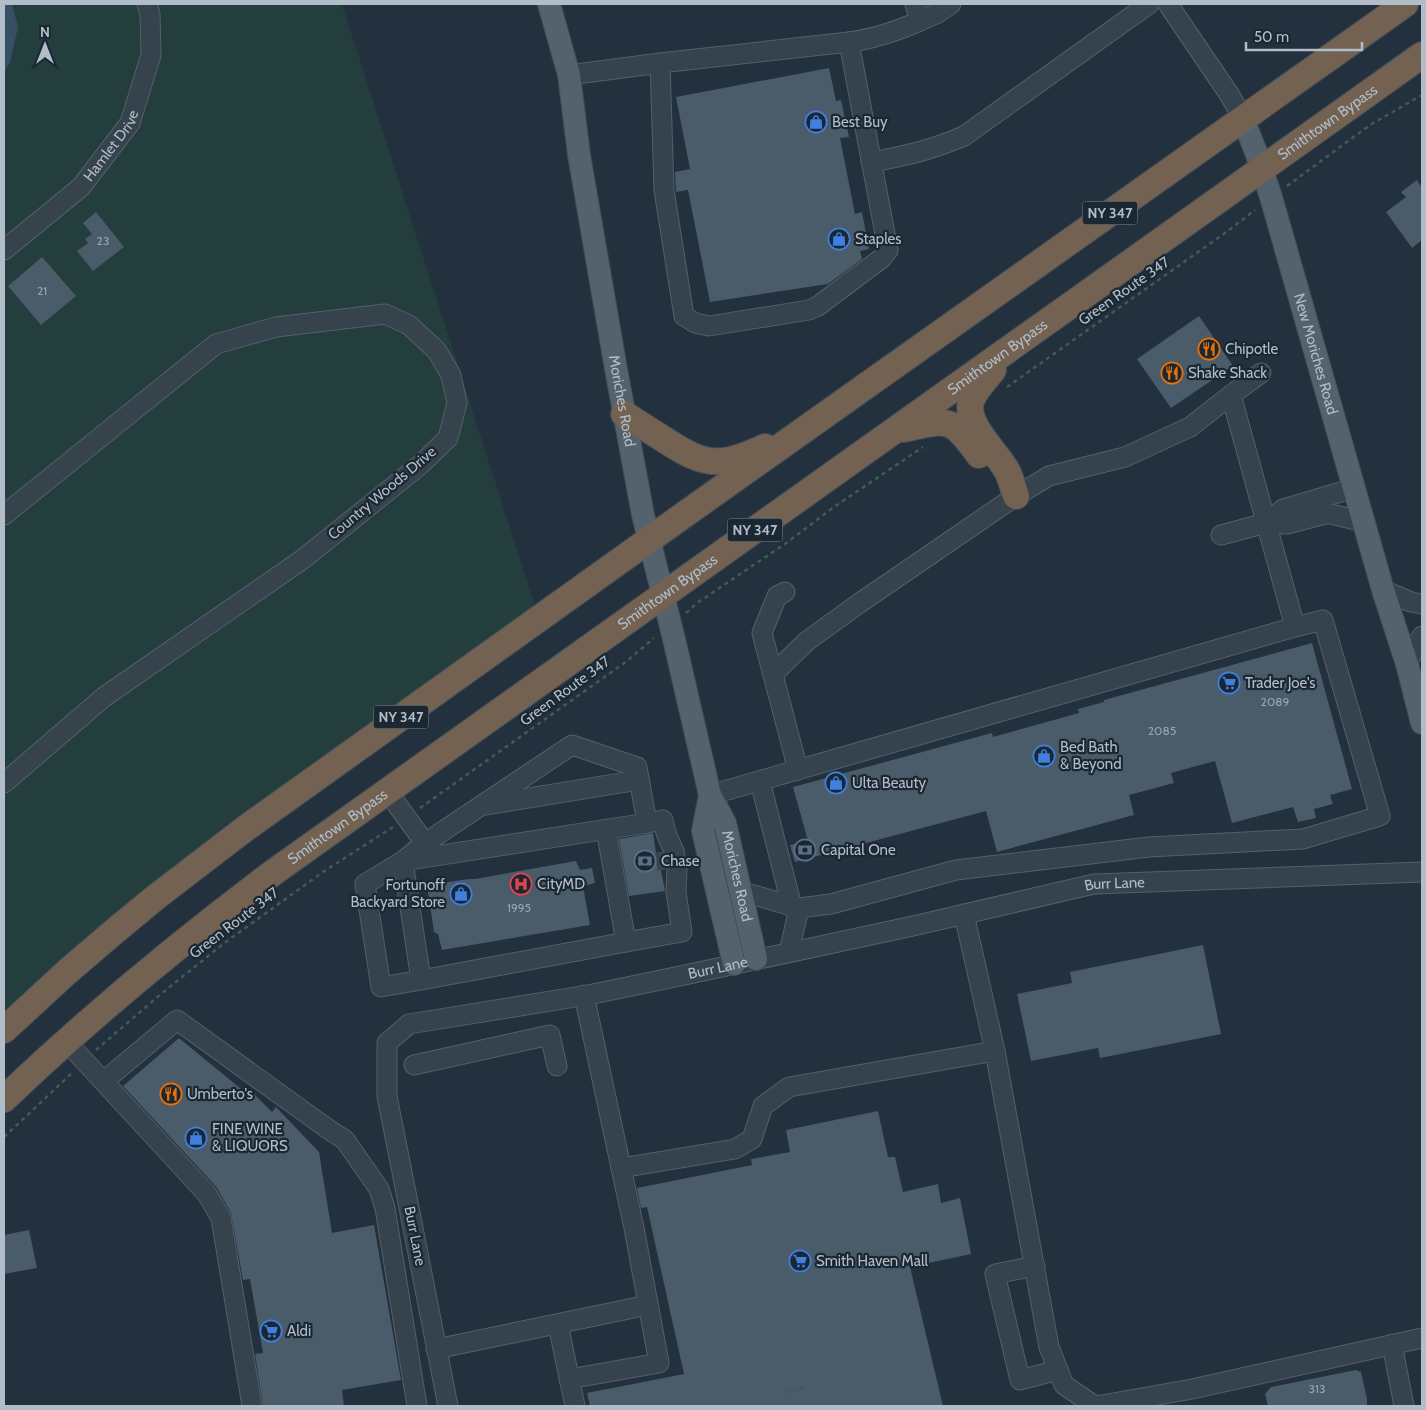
<svg xmlns="http://www.w3.org/2000/svg" width="1426" height="1410" viewBox="0 0 1426 1410" font-family="Cabin,sans-serif">
	<style>
		.green { fill: #243e3e }
		.water { fill: #355065 }
		.building { fill: #4a5b69 }
		.lines { fill: none; stroke-linecap: round; stroke-linejoin: round }
		.minor-tunnel { stroke: #374652; stroke-width: 19; stroke-dasharray: 19 9; stroke-linecap: butt }
		.minor-casing { stroke: #54606b; stroke-width: 21 }
		.major-casing { stroke: #3f4c56; stroke-width: 24 }
		.highway-casing { stroke: #414d58; stroke-width: 28 }
		.path { stroke: #425a5a; stroke-width: 2.5; stroke-dasharray: 4 4; stroke-linecap: butt }
		.minor { stroke: #36434d; stroke-width: 19 }
		.major { stroke: #54626d; stroke-width: 22 }
		.highway { stroke: #736252; stroke-width: 26 }
		.labels { text-anchor: middle; stroke-width: 4.5; stroke-linejoin: round; paint-order: stroke }
		.number-label { font-size: 12px; fill: #97a4b1 }
		.shield { fill: #1b2832; stroke: #84909c; stroke-width: 1 }
		.shield-label { font-size: 14px; font-weight: bold; fill: #b1bdc9 }
		.poi-label { font-size: 15px; fill: #b1bdc9; stroke: #1b2832; text-anchor: start }
		.street-label { font-size: 15px; fill: #b1bdc9; stroke: #1b2832 }
	</style>
	<rect width="100%" height="100%" fill="#22313d"/>
	<path class="green" d="M 4,4 L 342,4 L 537,612 L 4,1028 Z"/>
	<path class="water" d="M 4,4 L 12,4 L 18,27 L 10,63 L 4,71 Z"/>
	<path class="building" d="M 829,68 L 836,101 L 841,100 L 849,137 L 840,138 L 855,214 L 862,212 L 869,249 L 860,251 L 862,259 L 828,284 L 710,302 L 688,190 L 676,192 L 675,172 L 690,169 L 676,97 Z
		M 1417,180 L 1422,188 L 1422,240 L 1412,248 L 1386,212 L 1406,197 L 1401,192 Z
		M 96,212 L 124,247 L 93,271 L 77,251 L 88,243 L 85,239 L 92,234 L 83,223 Z
		M 42,257 L 76,296 L 41,325 L 8,286 Z
		M 1199,316 L 1233,366 L 1171,408 L 1137,359 Z
		M 1312,643 L 1352,789 L 1330,795 L 1333,804 L 1314,809 L 1316,818 L 1298,822 L 1293,807 L 1232,823 L 1215,761 L 1171,773 L 1174,783 L 1129,795 L 1134,815 L 997,852 L 986,811 L 795,862 L 790,845 L 808,841 L 793,787 L 992,733 L 993,737 L 1079,713 L 1078,709 L 1104,702 L 1104,700 Z
		M 653,833 L 656,853 L 662,852 L 663,854 L 666,869 L 661,870 L 665,891 L 629,896 L 619,839 Z
		M 576,861 L 580,870 L 592,868 L 595,883 L 583,886 L 590,925 L 442,950 L 438,934 L 434,932 L 427,885 L 469,879 L 475,879 Z
		M 1203,945 L 1221,1034 L 1100,1058 L 1098,1048 L 1031,1061 L 1017,994 L 1072,983 L 1070,972 Z
		M 179,1038 L 246,1093 L 249,1089 L 272,1112 L 276,1107 L 319,1152 L 332,1233 L 374,1225 L 401,1380 L 342,1390 L 344,1406 L 263,1406 L 255,1354 L 263,1353 L 250,1279 L 243,1280 L 231,1213 L 217,1188 L 209,1179 L 123,1086 Z
		M 878,1111 L 888,1157 L 895,1157 L 903,1192 L 938,1184 L 941,1203 L 960,1198 L 971,1254 L 910,1267 L 943,1406 L 590,1406 L 587,1393 L 684,1374 L 647,1207 L 641,1208 L 637,1188 L 752,1165 L 751,1159 L 790,1152 L 786,1130 Z
		M 29,1230 L 37,1268 L 4,1274 L 4,1235 Z
		M 1356,1370 L 1361,1372 L 1367,1399 L 1367,1406 L 1268,1406 L 1265,1394 L 1271,1387 Z"/>
	<g class="lines">
		<path class="minor-tunnel" d="M 664,852 L 667,869"/>
		<g class="minor-casing">
			<g id="minor">
				<path d="M 1168,4 L 1229,94 L 1243,119"/>
				<path d="M 920,21 L 936,14 L 951,4"/>
				<path d="M 849,42 C 874,39 897,31 920,21 L 915,4"/>
				<path d="M 569,75 L 660,63 L 849,42 L 888,250 L 882,258 L 818,306 L 809,310 L 709,326 L 695,323 L 684,316 L 664,190 L 660,63"/>
				<path d="M 871,162 C 906,156 931,150 964,136 L 1149,4"/>
				<path id="s1" d="M 4,250 L 81,187 L 130,123 L 151,55 L 150,14 L 147,4"/>
				<path d="M 1231,395 L 1295,627"/>
				<path d="M 4,515 L 216,344 L 276,327 L 385,314 L 409,325 L 437,351 L 451,375 L 457,403 L 448,438 L 420,465 L 303,559 L 104,697 L 4,783"/>
				<path d="M 1266,523 L 1283,509 L 1354,488"/>
				<path d="M 1221,535 L 1266,523 L 1287,524 L 1325,514 L 1331,514 L 1364,522"/>
				<path d="M 1383,590 L 1411,602 L 1422,604"/>
				<path d="M 785,592 L 777,596 L 762,633 L 798,770"/>
				<path d="M 1407,664 L 1416,645 L 1422,636"/>
				<path d="M 773,674 L 807,641 L 861,602 L 1016,496 L 1049,476 L 1125,457 L 1190,427 L 1231,395 L 1261,373"/>
				<path d="M 760,781 L 792,907"/>
				<path d="M 387,791 L 425,843"/>
				<path d="M 710,795 L 1295,627 L 1323,620 L 1380,816 L 1303,839 L 1149,847 L 956,870 L 831,904 L 799,908 L 740,891"/>
				<path d="M 486,805 L 639,780"/>
				<path d="M 964,914 L 995,1051 L 1049,1347 L 1064,1385 L 1095,1406"/>
				<path d="M 626,942 L 682,932 L 676,892 L 677,868 L 674,851 L 666,833 L 663,820 L 647,823"/>
				<path d="M 789,952 L 799,908"/>
				<path d="M 421,980 L 381,987 L 365,884 L 403,861 L 425,843 L 572,745 L 637,767 L 647,823 L 403,861 L 421,980 L 626,942 L 606,829"/>
				<path d="M 66,1041 L 207,1194 L 221,1218 L 252,1406"/>
				<path d="M 414,1065 L 550,1035 L 557,1066"/>
				<path d="M 104,1081 L 177,1020 L 328,1129 L 345,1140 L 379,1189 L 385,1208 L 417,1406"/>
				<path d="M 621,1168 L 735,1149 L 752,1139 L 763,1106 L 789,1087 L 995,1051"/>
				<path d="M 1035,1266 L 995,1274 L 1020,1380 L 1058,1370"/>
				<path d="M 558,1324 L 575,1406"/>
				<path d="M 1392,1344 L 1404,1406"/>
				<path d="M 436,1349 L 648,1305"/>
				<path d="M 569,1379 L 659,1363 L 634,1228 L 584,995"/>
				<path id="s2" d="M 448,1406 L 387,1096 L 387,1043 L 409,1024 L 588,995 L 680,976 L 913,926 L 1094,884 L 1422,872"/>
				<path d="M 1096,1406 L 1192,1389 L 1422,1338"/>
			</g>
		</g>
		<g class="major-casing">
			<g id="major">
				<path id="s3" d="M 549,4 L 569,75 L 579,155 L 616,369 L 643,515 L 674,639 L 710,795 L 725,823 L 756,959"/>
				<path id="s4" d="M 1243,119 L 1256,152 L 1271,197 L 1383,590 L 1407,664 L 1422,723"/>
				<path d="M 710,795 L 703,831 L 734,964"/>
			</g>
		</g>
		<g class="highway-casing">
			<g id="highway">
				<path d="M 993,370 C 986,379 975,390 971,401 C 964,424 997,452 1007,471 C 1011,478 1013,488 1016,496"/>
				<path d="M 624,414 C 635,421 646,428 657,435 C 678,448 698,464 724,461 C 739,459 752,453 765,447"/>
				<path d="M 903,429 C 949,420 950,415 979,455"/>
				<path d="M 4,1030 L 68,971 L 116,930 L 156,897 L 246,828 L 688,512 L 1405,4"/>
				<path id="s5" d="M 4,1099 C 90,1017 178,944 274,872 L 1422,55"/>
			</g>
		</g>
		<path class="path" d="M 1287,186 L 1370,125 L 1422,95
			M 1007,387 L 1225,233 L 1255,210
			M 686,613 L 697,603 L 785,544 L 834,507 L 923,447
			M 420,808 L 627,661 L 654,638
			M 96,1050 L 161,994 L 223,944 L 323,872 L 393,827
			M 4,1137 L 72,1073
			M 785,1392 L 808,1386"/>
		<use href="#minor" class="minor"/>
		<use href="#major" class="major"/>
		<use href="#highway" class="highway"/>
	</g>
	<defs>
		<g id="shop-ring" transform="scale(1.125)"><circle r="9.5" fill="#1b2832" stroke="#3f7fe0" stroke-width="1.5"/><path d="M-5-2.5h2.3a2.7 3.5 0 0 1 5.4 0H5L5.5 6h-11ZM-1.5-2.5h3a1.5 2.3 0 0 0-3 0Z" fill="#3f7fe0"/></g>
		<g id="restaurant-ring" transform="scale(1.125)"><circle r="9.5" fill="#1b2832" stroke="#e8710a" stroke-width="1.5"/><path d="M-5-6h1v4h1v-4h1v4h1v-4h1v5L-1.5 .5V6h-2V.5L-5-1ZM5-6V6H3V1.5H1.5Q1.5-4 5-6Z" fill="#e8710a"/></g>
		<g id="supermarket-ring" transform="scale(1.125)"><circle r="9.5" fill="#1b2832" stroke="#3f7fe0" stroke-width="1.5"/><path d="M-6-5.5h2.5l.6 2H6L4.5 2H-2.5L-4.4-4H-6ZM-1.5 3.2a1.3 1.3 0 1 0 .1 0ZM3 3.2a1.3 1.3 0 1 0 .1 0Z" fill="#3f7fe0"/></g>
		<g id="bank-ring" transform="scale(1.125)"><circle r="9.5" fill="#1b2832" stroke="#5c6f8a" stroke-width="1.5"/><path d="M-6-4H6V4H-6ZM0-2.3a2.3 2.3 0 1 0 0 4.6a2.3 2.3 0 1 0 0-4.6Z" fill="#5c6f8a"/></g>
		<g id="hospital-ring" transform="scale(1.125)"><circle r="9.5" fill="#1b2832" stroke="#e0444e" stroke-width="1.5"/><path d="M-5-5h3v3.5h4V-5h3V5h-3V1.5h-4V5h-3Z" fill="#e0444e"/></g>
	</defs>
	<g fill-rule="evenodd">
		<use href="#shop-ring" x="816" y="122"/>
		<use href="#shop-ring" x="839" y="239"/>
		<use href="#restaurant-ring" x="1209" y="349"/>
		<use href="#restaurant-ring" x="1172" y="373"/>
		<use href="#supermarket-ring" x="1229" y="683"/>
		<use href="#shop-ring" x="1044" y="756"/>
		<use href="#shop-ring" x="836" y="783"/>
		<use href="#bank-ring" x="805" y="850"/>
		<use href="#bank-ring" x="645" y="861"/>
		<use href="#hospital-ring" x="521" y="884"/>
		<use href="#shop-ring" x="461" y="894"/>
		<use href="#restaurant-ring" x="171" y="1094"/>
		<use href="#shop-ring" x="196" y="1138"/>
		<use href="#supermarket-ring" x="800" y="1261"/>
		<use href="#supermarket-ring" x="271" y="1331"/>
	</g>
	<g class="labels">
		<g class="number-label">
			<text x="103" y="245">23</text>
			<text x="42" y="295">21</text>
			<text x="1275" y="706">2089</text>
			<text x="1162" y="735">2085</text>
			<text x="519" y="912">1995</text>
			<text x="1317" y="1393">313</text>
		</g>
		<g class="shield">
			<rect x="1082.5" y="201.5" width="55" height="23" rx="4"/>
			<rect x="727.5" y="518.5" width="55" height="23" rx="4"/>
			<rect x="373.5" y="705.5" width="55" height="23" rx="4"/>
		</g>
		<g class="shield-label">
			<text x="1110" y="218">NY 347</text>
			<text x="755" y="535">NY 347</text>
			<text x="401" y="722">NY 347</text>
		</g>
		<g class="poi-label">
			<text x="832" y="127">Best Buy</text>
			<text x="855" y="244">Staples</text>
			<text x="1225" y="354">Chipotle</text>
			<text x="1188" y="378">Shake Shack</text>
			<text x="1245" y="688">Trader Joe's</text>
			<text x="1060" y="752">Bed Bath<tspan x="1060" dy="17">&amp; Beyond</tspan></text>
			<text x="852" y="788">Ulta Beauty</text>
			<text x="821" y="855">Capital One</text>
			<text x="661" y="866">Chase</text>
			<text x="537" y="889">CityMD</text>
			<text x="445" y="890" text-anchor="end">Fortunoff<tspan x="445" dy="17">Backyard Store</tspan></text>
			<text x="187" y="1099">Umberto's</text>
			<text x="212" y="1134">FINE WINE<tspan x="212" dy="17">&amp; LIQUORS</tspan></text>
			<text x="816" y="1266">Smith Haven Mall</text>
			<text x="287" y="1336">Aldi</text>
		</g>
		<g class="street-label">
			<text dy="5" stroke="none"><textPath href="#s5" startOffset="1646">Smithtown Bypass</textPath></text>
			<text dy="5" stroke="none"><textPath href="#s1" startOffset="151">Hamlet Drive</textPath></text>
			<text transform="translate(1124 291) rotate(-35)" y="5">Green Route 347</text>
			<text dy="5" stroke="none"><textPath href="#s4" startOffset="246">New Moriches Road</textPath></text>
			<text dy="5" stroke="none"><textPath href="#s5" startOffset="1241">Smithtown Bypass</textPath></text>
			<text dy="5" stroke="none"><textPath href="#s3" startOffset="404">Moriches Road</textPath></text>
			<text transform="translate(382 493) rotate(-40)" y="5">Country Woods Drive</text>
			<text dy="5" stroke="none"><textPath href="#s5" startOffset="836">Smithtown Bypass</textPath></text>
			<text transform="translate(565 691) rotate(-36)" y="5">Green Route 347</text>
			<text dy="5" stroke="none"><textPath href="#s5" startOffset="431">Smithtown Bypass</textPath></text>
			<text dy="5" stroke="none"><textPath href="#s3" startOffset="894">Moriches Road</textPath></text>
			<text dy="5" stroke="none"><textPath href="#s2" startOffset="1118">Burr Lane</textPath></text>
			<text transform="translate(234 923) rotate(-37)" y="5">Green Route 347</text>
			<text dy="5" stroke="none"><textPath href="#s2" startOffset="712">Burr Lane</textPath></text>
			<text transform="translate(415 1236) rotate(79)" y="5">Burr Lane</text>
		</g>
	</g>
	<rect width="1426" height="1410" fill="none" stroke="#b1bdc9" stroke-width="10"/>
	<g transform="translate(45 45)" stroke="#1b2832" stroke-width="4" paint-order="stroke">
	<path d="M0-4L9 19L0 12L-9 19Z" fill="#b1bdc9"/>
	<text y="-8" font-size="14" font-weight="bold" text-anchor="middle" fill="#b1bdc9">N</text>
	</g>
	<path d="M1246 42v8h116v-8" fill="none" stroke="#b1bdc9" stroke-width="2.5"/>
	<text x="1254" y="42" font-size="15" fill="#b1bdc9" stroke="#1b2832" stroke-width="4" paint-order="stroke">50 m</text>
</svg>
